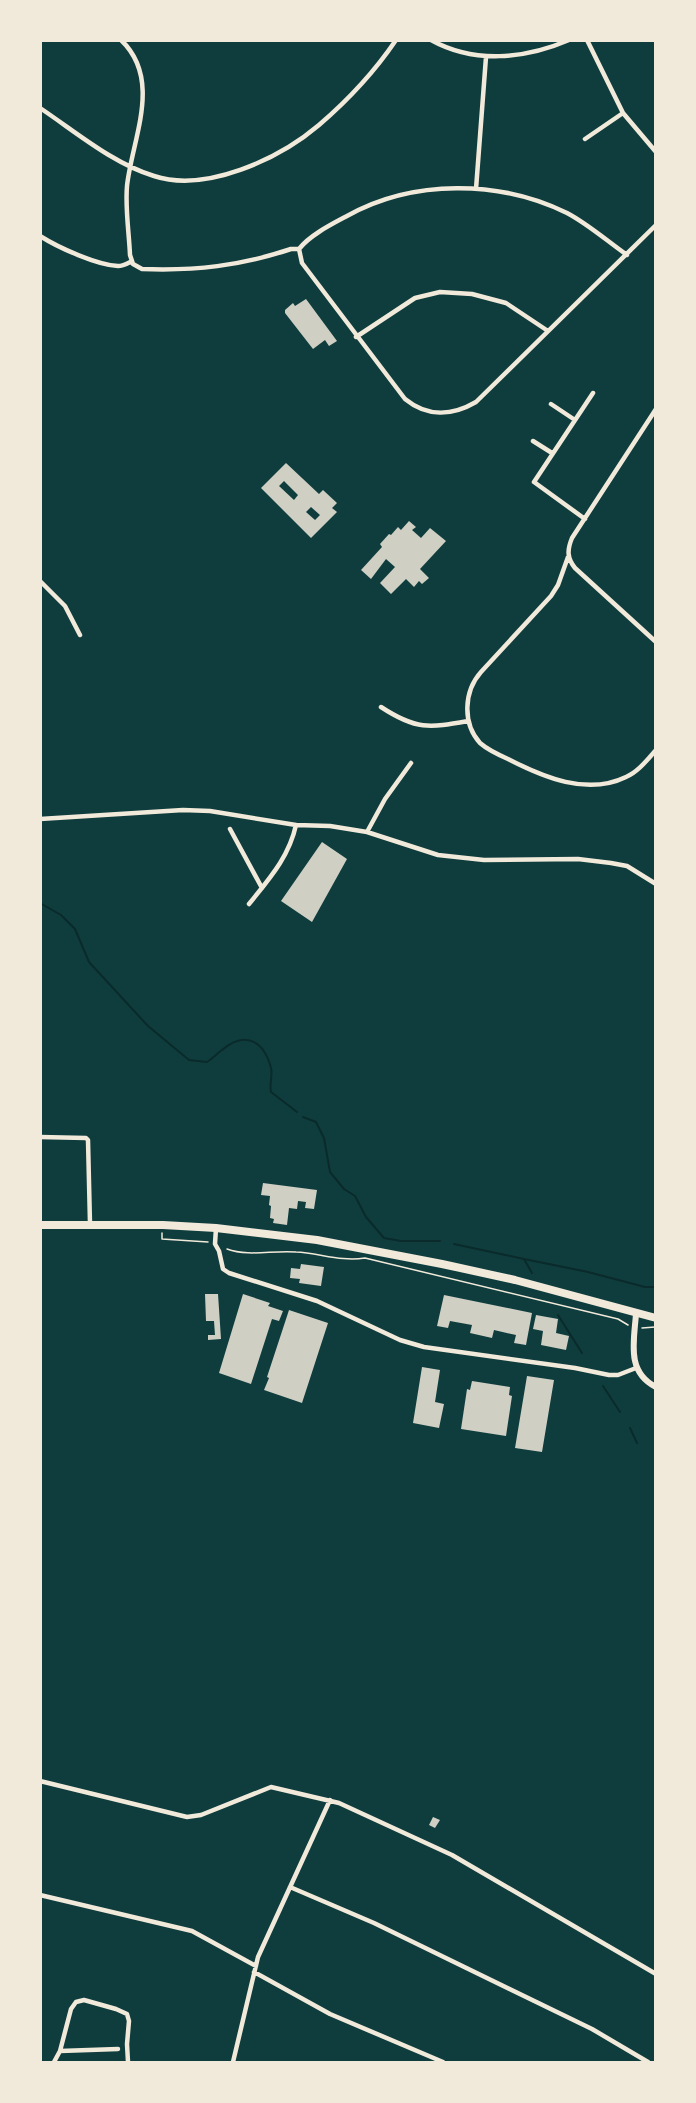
<svg xmlns="http://www.w3.org/2000/svg" width="696" height="2103" viewBox="0 0 696 2103" font-family="'DejaVu Sans',sans-serif">
	<style>
		.lines { fill: none; stroke-linecap: round; stroke-linejoin: round }
		.stream { stroke: #0a2a2b; stroke-width: 2 }
		.building { fill: #cfcfc3; fill-rule: evenodd }
		.path { stroke: #f1e9da; stroke-width: 1.5 }
		.minor { stroke: #f1e9da; stroke-width: 4.5 }
		.tertiary { stroke: #f1e9da; stroke-width: 6 }
		.trunk { stroke: #f1e9da; stroke-width: 8 }
	</style>
	<rect width="100%" height="100%" fill="#0f3d3e"/>
	<g class="lines">
		<path class="stream" d="M 40,903 L 61,915 L 75,929 L 89,962 L 148,1026 L 189,1060 L 207,1062 C 214,1058 216,1054 222,1050 C 245,1030 264,1041 271,1068 C 273,1076 269,1084 271,1092 L 297,1112
			M 303,1117 L 316,1122 L 324,1138 L 330,1172 L 344,1189 L 355,1196 L 366,1217 L 384,1238 L 401,1241 L 440,1241
			M 454,1244 L 524,1259 L 532,1273
			M 524,1259 L 588,1272 L 645,1287 L 656,1287
			M 558,1315 L 582,1353
			M 603,1386 L 620,1412
			M 630,1428 L 637,1443"/>
	</g>
	<path class="building" d="M 306,299 L 337,341 L 329,346 L 325,340 L 313,349 L 285,313 L 285,310 L 293,303 L 295,306 Z
		M 286,463 L 319,494 L 323,490 L 337,503 L 332,508 L 337,512 L 311,538 L 261,488 ZM 284,481 L 298,495 L 294,500 L 279,486 ZM 311,507 L 320,515 L 315,520 L 306,512 Z
		M 409,521 L 416,527 L 412,530 L 421,538 L 430,528 L 446,541 L 420,569 L 429,578 L 422,584 L 419,581 L 414,587 L 406,579 L 391,594 L 380,583 L 395,567 L 386,559 L 371,579 L 361,570 L 382,547 L 380,544 L 389,534 L 391,535 L 398,527 L 401,530 Z
		M 322,842 L 347,859 L 312,922 L 281,901 Z
		M 263,1183 L 317,1190 L 314,1209 L 305,1208 L 306,1202 L 298,1201 L 297,1209 L 289,1208 L 287,1225 L 273,1223 L 274,1219 L 270,1218 L 271,1206 L 269,1205 L 270,1196 L 261,1195 Z
		M 301,1264 L 324,1267 L 321,1286 L 299,1283 L 300,1279 L 290,1278 L 291,1268 L 300,1269 Z
		M 205,1294 L 218,1294 L 221,1339 L 208,1340 L 208,1335 L 215,1335 L 214,1321 L 206,1321 Z
		M 243,1294 L 270,1303 L 268,1306 L 283,1311 L 279,1321 L 272,1319 L 251,1384 L 219,1373 Z
		M 444,1295 L 532,1313 L 526,1345 L 514,1343 L 516,1335 L 494,1330 L 492,1338 L 470,1333 L 472,1325 L 450,1321 L 448,1328 L 437,1326 Z
		M 289,1310 L 328,1323 L 302,1403 L 264,1390 L 269,1378 L 267,1377 Z
		M 536,1315 L 558,1319 L 556,1333 L 569,1336 L 566,1350 L 541,1345 L 543,1331 L 533,1329 Z
		M 422,1367 L 440,1370 L 435,1402 L 444,1404 L 439,1428 L 413,1423 Z
		M 527,1376 L 554,1380 L 542,1452 L 515,1448 Z
		M 472,1381 L 510,1387 L 509,1395 L 512,1396 L 506,1436 L 461,1429 L 467,1389 L 470,1390 Z
		M 433,1817 L 440,1820 L 435,1828 L 429,1825 Z"/>
	<g class="lines">
		<path class="path" d="M 162,1233 L 162,1239 L 208,1242
			M 227,1249 C 249,1257 272,1250 296,1252 C 319,1253 341,1262 365,1258 L 618,1319 L 628,1325
			M 642,1328 L 655,1327"/>
		<path class="minor" d="M 121,40 C 163,80 132,139 127,186 C 125,208 129,232 130,255 L 133,264 L 142,269 C 195,271 240,266 291,249 L 299,249
			M 431,40 C 474,64 525,59 569,40
			M 587,40 L 623,113 L 656,152
			M 40,108 C 76,132 112,163 154,176 C 206,193 279,159 319,125 C 347,101 375,71 396,40
			M 585,139 L 623,113
			M 476,189 L 486,57
			M 40,236 C 59,248 97,265 118,266 C 123,266 128,263 132,261
			M 299,249 L 302,263 L 405,399 C 427,417 452,416 476,402 L 656,225
			M 299,249 C 310,235 332,224 347,216 C 413,179 500,180 567,213 C 588,224 607,241 627,255
			M 356,337 L 415,298 L 440,292 L 472,294 L 506,303 L 548,331
			M 551,404 L 575,420
			M 656,409 L 572,538 C 567,550 567,558 575,568 L 656,642
			M 533,441 L 552,453
			M 585,519 L 534,482 L 593,393
			M 568,557 L 558,585 L 551,596 L 481,672 C 464,691 462,723 480,743 C 488,750 499,755 508,759 C 543,777 587,796 626,777 C 638,772 647,760 656,750
			M 40,581 L 65,606 L 80,635
			M 381,707 C 416,730 429,728 468,721
			M 40,819 L 183,810 L 210,811 L 296,825 L 330,826 L 367,832 L 438,855 L 484,860 L 578,859 L 611,863 L 627,866 L 656,884
			M 230,829 L 262,888
			M 367,832 L 385,799 L 411,763
			M 249,904 C 269,879 289,857 296,825
			M 40,1137 L 86,1138 L 88,1140 L 90,1224
			M 216,1228 L 215,1244 L 219,1251 L 223,1269 L 229,1273 L 317,1301 L 400,1340 L 424,1347 L 575,1368 L 609,1375 L 618,1375 L 636,1368
			M 40,1781 L 187,1817 L 201,1815 L 271,1787 L 339,1803 L 452,1855 L 656,1974
			M 290,1887 L 374,1923 L 592,2029 L 648,2062
			M 40,1895 L 192,1931 L 256,1966
			M 254,1972 L 330,2014 L 443,2062
			M 60,2051 L 118,2049
			M 54,2062 L 60,2051 L 71,2009 L 76,2002 L 84,2000 L 116,2009 L 127,2014 L 129,2021 L 127,2044 L 128,2062
			M 233,2062 L 258,1957 L 330,1800"/>
		<path class="tertiary" d="M 636,1314 C 634,1341 626,1372 656,1387"/>
		<path class="trunk" d="M 40,1225 L 163,1225 L 216,1228 L 317,1240 L 442,1264 L 515,1280 L 656,1318"/>
	</g>
	<rect width="696" height="2103" fill="none" stroke="#f1e9da" stroke-width="84"/>
</svg>
